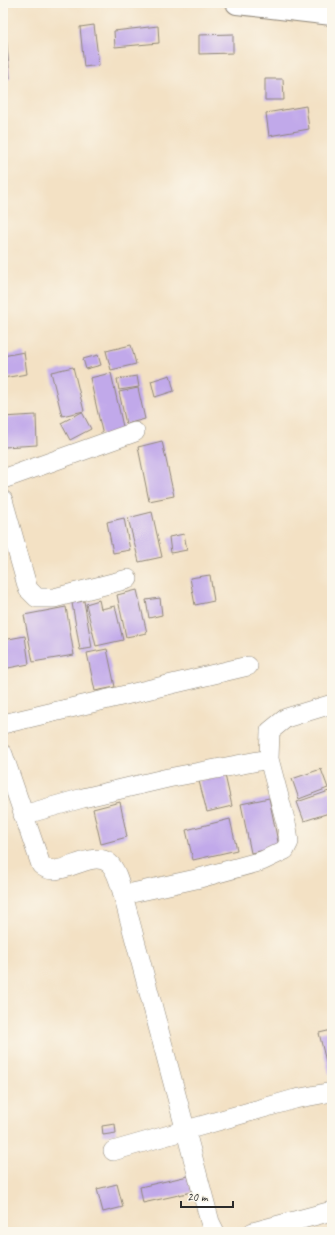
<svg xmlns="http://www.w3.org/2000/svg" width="335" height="1235" viewBox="0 0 335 1235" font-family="Caveat,sans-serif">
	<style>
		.building { fill: #c1a9ea }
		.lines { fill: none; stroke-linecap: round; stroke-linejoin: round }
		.street-casing { stroke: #8f8678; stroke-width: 20 }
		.primary-casing { stroke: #8f8678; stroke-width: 24 }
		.street { stroke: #fff; stroke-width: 19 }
		.primary { stroke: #fff; stroke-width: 22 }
	</style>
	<rect width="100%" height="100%" fill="#fbf7ec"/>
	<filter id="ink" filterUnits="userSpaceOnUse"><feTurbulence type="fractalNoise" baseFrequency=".025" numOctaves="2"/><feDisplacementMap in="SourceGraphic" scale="8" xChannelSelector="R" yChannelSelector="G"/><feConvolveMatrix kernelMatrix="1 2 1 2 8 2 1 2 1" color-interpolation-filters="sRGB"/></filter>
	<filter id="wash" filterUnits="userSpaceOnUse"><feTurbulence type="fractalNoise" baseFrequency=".012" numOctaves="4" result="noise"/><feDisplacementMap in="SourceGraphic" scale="16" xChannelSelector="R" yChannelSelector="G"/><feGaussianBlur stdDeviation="0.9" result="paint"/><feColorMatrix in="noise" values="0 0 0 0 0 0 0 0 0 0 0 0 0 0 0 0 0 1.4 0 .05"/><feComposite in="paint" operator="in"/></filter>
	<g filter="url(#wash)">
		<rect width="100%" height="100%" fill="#f3e1c4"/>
		<g id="blocks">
			<path class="building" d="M 3,25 L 5,25 L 10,79 L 3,79 Z
				M 94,25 L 99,65 L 84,67 L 80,27 Z
				M 158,26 L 159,43 L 115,47 L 114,31 Z
				M 233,34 L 233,53 L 199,54 L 199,35 Z
				M 265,79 L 283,79 L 284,100 L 265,100 Z
				M 306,106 L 309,129 L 269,136 L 266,113 Z
				M 131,345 L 136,364 L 111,370 L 106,351 Z
				M 24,352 L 27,374 L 3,378 L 3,356 Z
				M 98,355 L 101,365 L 86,369 L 83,359 Z
				M 73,367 L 84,411 L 62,416 L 51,372 Z
				M 111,373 L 124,431 L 103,436 L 90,378 Z
				M 170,375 L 174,391 L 155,397 L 151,381 Z
				M 137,376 L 139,387 L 119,390 L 117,379 Z
				M 138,388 L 145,419 L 126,424 L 119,392 Z
				M 82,412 L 91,429 L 70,440 L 61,423 Z
				M 36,415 L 37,445 L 4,447 L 3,417 Z
				M 162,441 L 174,496 L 149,501 L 138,447 Z
				M 152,512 L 162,557 L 139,562 L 128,518 Z
				M 124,518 L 130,550 L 113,553 L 107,522 Z
				M 184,534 L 187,550 L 171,553 L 169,537 Z
				M 210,575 L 214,601 L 195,605 L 190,578 Z
				M 137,590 L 147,633 L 126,637 L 117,595 Z
				M 160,598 L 162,615 L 149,618 L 146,600 Z
				M 99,600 L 101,609 L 115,606 L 123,640 L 96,646 L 86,604 Z
				M 84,601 L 92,648 L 80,650 L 72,603 Z
				M 66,607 L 74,655 L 33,662 L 24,615 Z
				M 25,636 L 29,664 L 3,669 L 3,640 Z
				M 107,649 L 115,687 L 95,691 L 87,653 Z
				M 321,769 L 328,788 L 299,799 L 292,779 Z
				M 225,775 L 232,806 L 207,812 L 199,781 Z
				M 329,791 L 332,801 L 332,812 L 304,821 L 297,802 Z
				M 269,798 L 279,847 L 251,853 L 241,804 Z
				M 120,802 L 127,837 L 101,844 L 93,809 Z
				M 230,819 L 237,850 L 193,860 L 186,830 Z
				M 332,1030 L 332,1074 L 329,1074 L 319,1033 Z
				M 115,1124 L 116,1133 L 103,1135 L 102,1126 Z
				M 188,1176 L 192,1192 L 143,1203 L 140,1187 Z
				M 117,1184 L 123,1207 L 103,1212 L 97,1189 Z"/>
		</g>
	</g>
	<g filter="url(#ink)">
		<use href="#blocks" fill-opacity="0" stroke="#8f8678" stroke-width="1"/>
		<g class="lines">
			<g class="street-casing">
				<path id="street" d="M 3,479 L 135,432
					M 3,500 L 28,589 L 37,598 L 54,598 L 128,579
					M 3,724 L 248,666
					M 3,754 L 41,865 C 58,882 90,848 109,863 C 117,870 120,885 123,895 L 210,1222 L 215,1232
					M 23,815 L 83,798 L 168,778 L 269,759
					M 123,895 L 196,879 L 262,861 L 285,850 L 289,842 L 287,827 L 269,759 L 270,731 L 286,718 L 332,704
					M 113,1151 L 295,1099 L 332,1092
					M 253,1232 L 332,1211"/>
			</g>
			<g class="primary-casing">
				<path id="primary" d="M 237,3 L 332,14"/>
			</g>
			<use href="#street" class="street"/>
			<use href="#primary" class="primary"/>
		</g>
	</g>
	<rect width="335" height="1235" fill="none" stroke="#fbf7ec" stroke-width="16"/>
	<path d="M181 1201v6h52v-6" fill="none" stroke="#2b2b2b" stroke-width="2"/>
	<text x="187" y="1201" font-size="12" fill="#2b2b2b" stroke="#fbf7ec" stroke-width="3" paint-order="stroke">20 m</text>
</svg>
